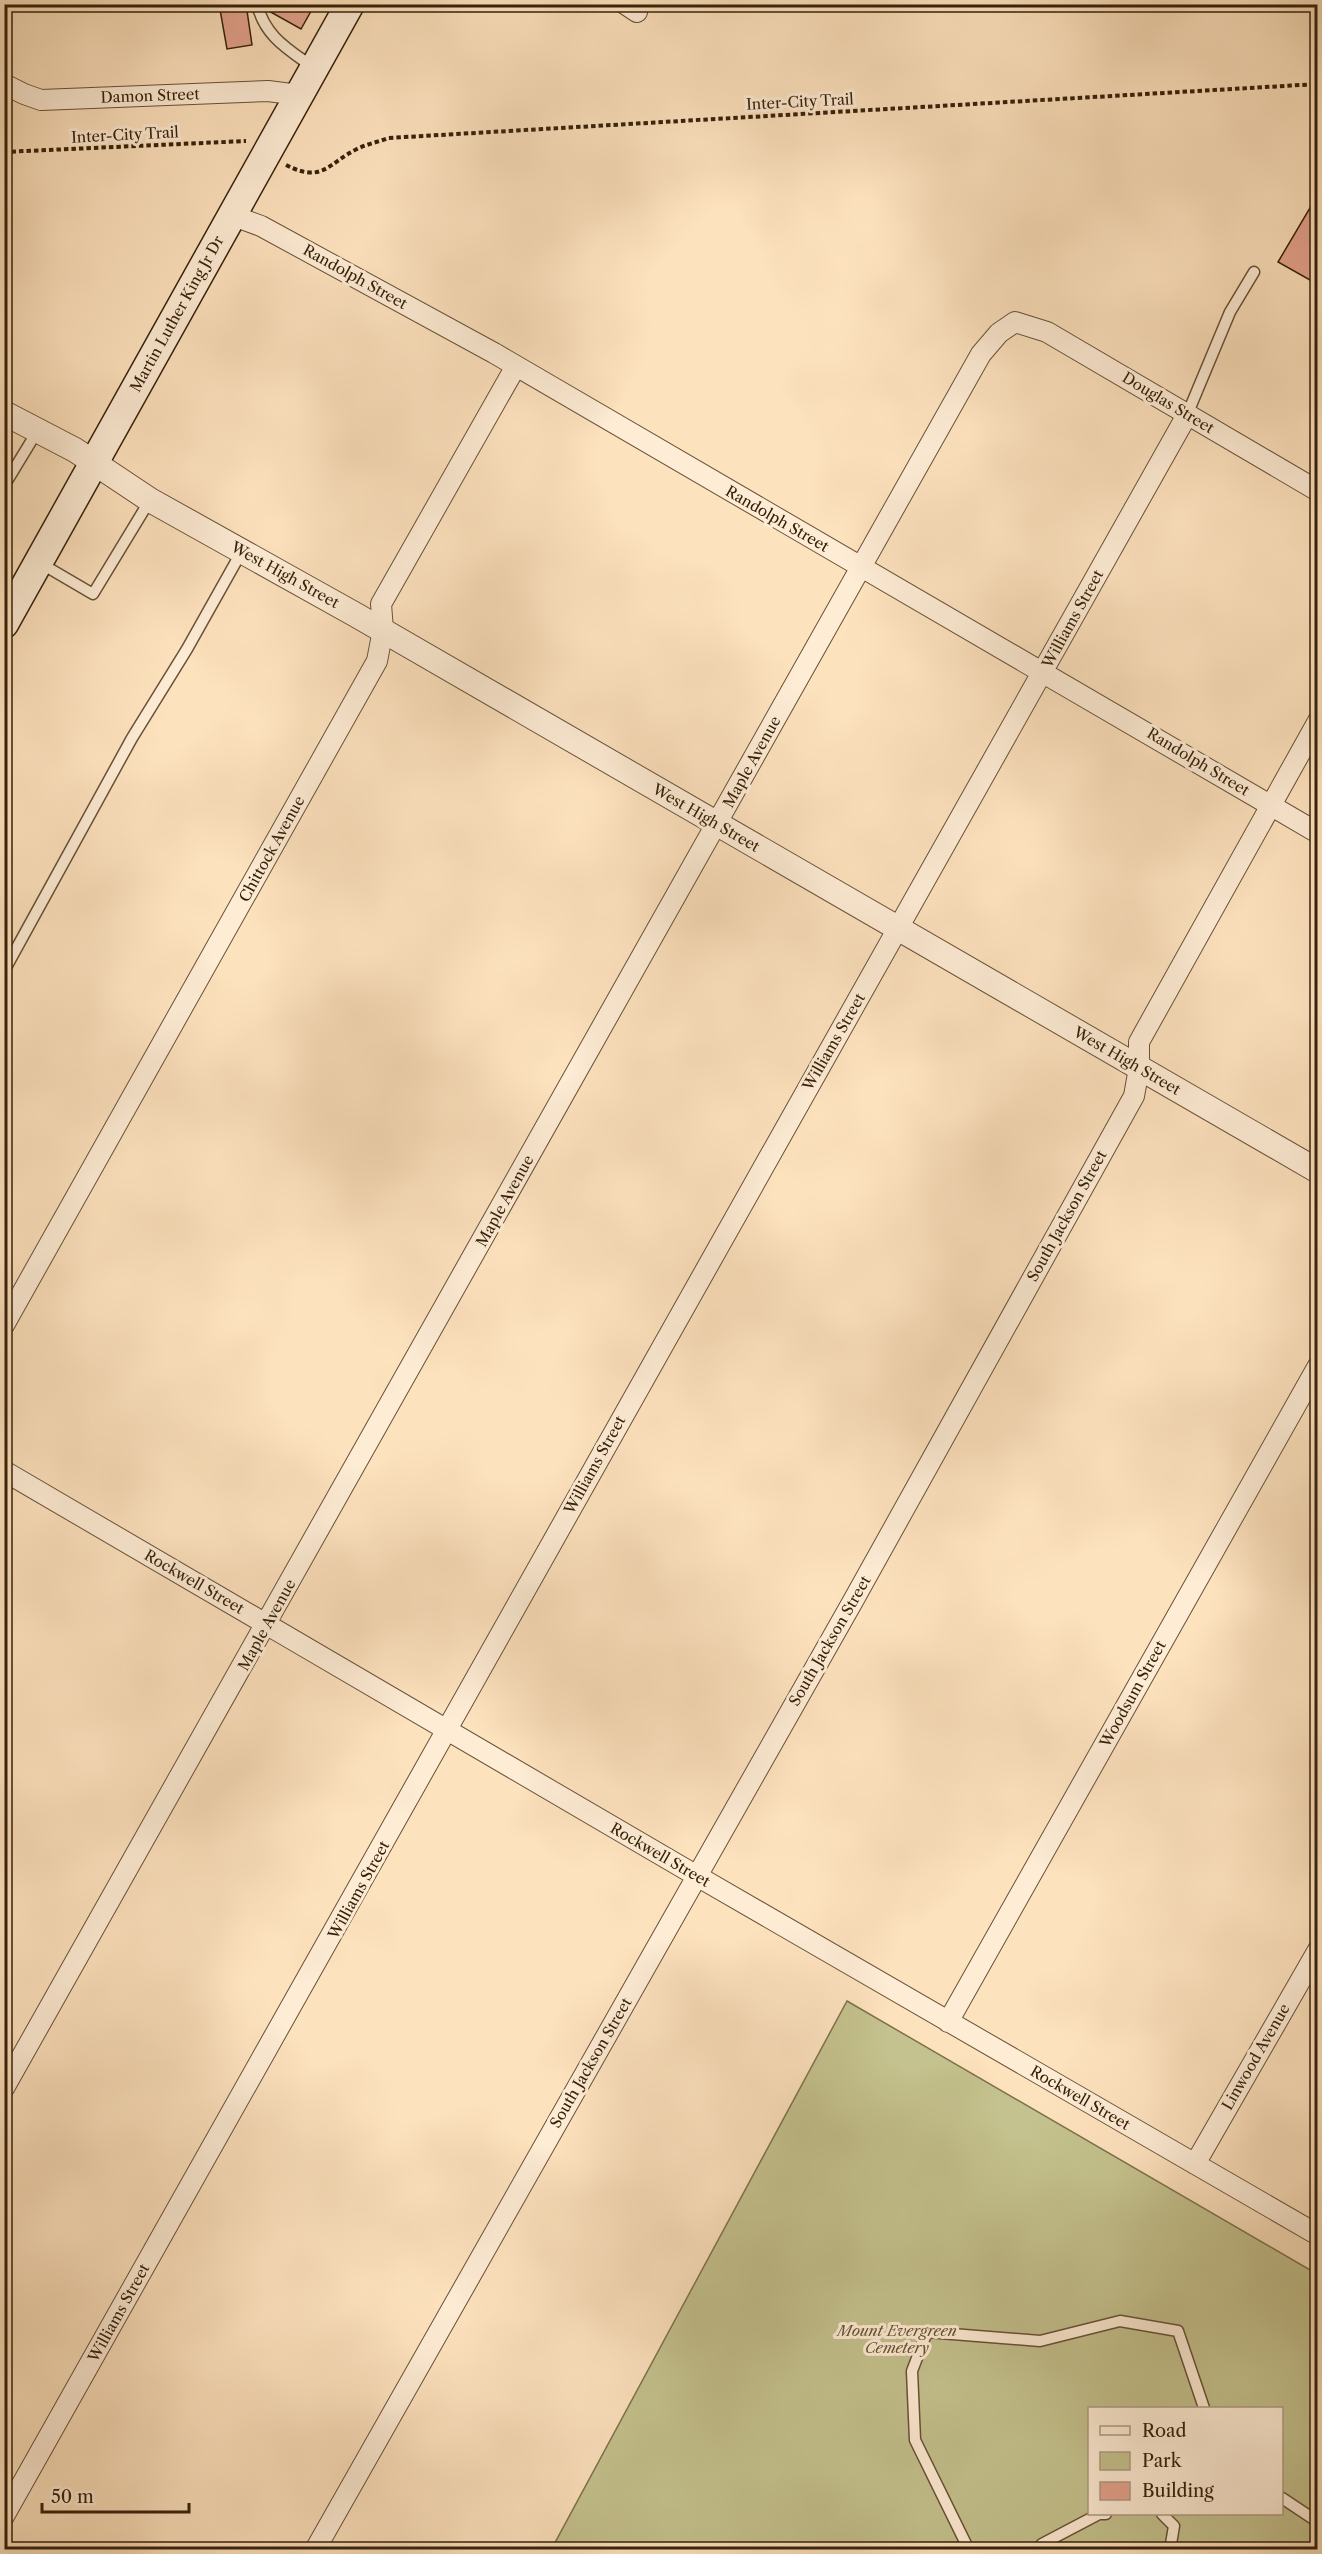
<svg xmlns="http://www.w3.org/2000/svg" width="1322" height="2554" viewBox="0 0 1322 2554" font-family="'Libre Caslon Text',serif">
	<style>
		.green { fill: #c4c28e; stroke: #7d724c; stroke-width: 1.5; fill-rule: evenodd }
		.building { fill: #e5a38f; stroke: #36210a; stroke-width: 1.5 }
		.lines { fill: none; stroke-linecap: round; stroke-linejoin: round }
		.service-casing { stroke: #685137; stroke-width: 13 }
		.minor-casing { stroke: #685137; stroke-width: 22 }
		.tertiary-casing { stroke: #685137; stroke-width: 26 }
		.secondary-casing { stroke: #36210a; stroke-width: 31 }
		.path { stroke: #36210a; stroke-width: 4; stroke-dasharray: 4.5 3; stroke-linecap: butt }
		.service { stroke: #feecd5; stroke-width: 10 }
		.minor { stroke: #feecd5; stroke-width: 20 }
		.tertiary { stroke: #feecd5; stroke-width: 24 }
		.secondary { stroke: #feecd5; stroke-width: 28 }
		.labels { text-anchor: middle; stroke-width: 6; stroke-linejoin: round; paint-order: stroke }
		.street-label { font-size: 15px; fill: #36210a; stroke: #feecd5 }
		.park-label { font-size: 15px; font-style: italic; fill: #615132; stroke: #feecd5 }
	</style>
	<rect width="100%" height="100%" fill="#fde2be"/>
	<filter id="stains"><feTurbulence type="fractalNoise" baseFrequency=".00333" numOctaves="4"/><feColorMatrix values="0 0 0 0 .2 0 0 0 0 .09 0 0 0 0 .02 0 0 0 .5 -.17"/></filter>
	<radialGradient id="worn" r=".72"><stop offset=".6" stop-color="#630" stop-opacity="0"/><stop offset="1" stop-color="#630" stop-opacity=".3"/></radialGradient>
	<path class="green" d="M 847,2001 L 1317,2274 L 1317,2549 L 551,2550 ZM 1090,2408 L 1282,2408 L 1282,2514 L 1090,2514 Z"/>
	<path class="building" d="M 219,4 L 246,4 L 252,45 L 227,49 Z
		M 265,4 L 315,4 L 301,29 L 267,10 Z
		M 1317,196 L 1317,284 L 1278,262 Z"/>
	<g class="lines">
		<g class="service-casing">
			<path id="service" d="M 257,4 C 265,37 288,49 314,68
				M 1187,415 L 1230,312 L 1254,272
				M 4,486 L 38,430
				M 40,563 L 93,594 L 150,500
				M 4,583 L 19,594
				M 4,971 L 132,738 L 187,649 L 242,551
				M 4,1294 L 18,1302
				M 1282,2498 L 1318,2522
				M 1162,2514 L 1174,2526 L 1170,2550
				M 969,2550 L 915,2440 L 912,2371 L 927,2332 L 1040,2341 L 1120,2321 L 1178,2331 L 1204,2408
				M 1037,2550 L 1042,2544 L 1099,2514 L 1106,2514"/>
		</g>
		<g class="minor-casing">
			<path id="minor" d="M 625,4 L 637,12
				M 4,84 L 24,94 L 41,100 L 268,91 L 299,95
				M 231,215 L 261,226 L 494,353 L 1318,833
				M 4,1325 L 377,661 L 383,630 L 381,604 L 516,366
				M 4,1471 L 697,1876 L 1318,2235
				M 948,2022 L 1318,1366
				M 4,2088 L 981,354 L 999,333 L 1015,322 L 1047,332 L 1318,491
				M 1195,2164 L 1318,1950
				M 4,2516 L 1187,415
				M 315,2550 L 853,1601 L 1134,1096 L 1139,1068 L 1139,1042 L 1318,721"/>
		</g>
		<g class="tertiary-casing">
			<path id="tertiary" d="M 4,413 L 75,450 L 150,500 L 356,615 L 1318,1171"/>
		</g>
		<g class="secondary-casing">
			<path id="secondary" d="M 4,624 L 350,4"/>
		</g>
		<path class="path" d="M 4,152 L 246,141
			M 286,165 C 323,184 328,163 357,149 C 367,144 378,142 388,138 L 1318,84"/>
		<use href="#service" class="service"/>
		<use href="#minor" class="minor"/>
		<use href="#tertiary" class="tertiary"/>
		<use href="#secondary" class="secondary"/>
	</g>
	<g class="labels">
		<g class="street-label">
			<text transform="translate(150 96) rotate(-2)" y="5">Damon Street</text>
			<text transform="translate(800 102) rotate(-3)" y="5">Inter-City Trail</text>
			<text transform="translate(125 135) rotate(-3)" y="5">Inter-City Trail</text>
			<text transform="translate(355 277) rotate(29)" y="5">Randolph Street</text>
			<text transform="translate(177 314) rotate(-61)" y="5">Martin Luther King Jr Dr</text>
			<text transform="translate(1168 403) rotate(31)" y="5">Douglas Street</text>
			<text transform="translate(777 519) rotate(30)" y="5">Randolph Street</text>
			<text transform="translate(285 575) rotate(29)" y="5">West High Street</text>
			<text transform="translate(1073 619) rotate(-61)" y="5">Williams Street</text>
			<text transform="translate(752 762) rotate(-61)" y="5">Maple Avenue</text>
			<text transform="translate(1198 762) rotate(31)" y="5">Randolph Street</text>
			<text transform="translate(706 818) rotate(30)" y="5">West High Street</text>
			<text transform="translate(272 849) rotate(-61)" y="5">Chittock Avenue</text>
			<text transform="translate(834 1042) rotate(-60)" y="5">Williams Street</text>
			<text transform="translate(1127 1061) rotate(30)" y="5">West High Street</text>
			<text transform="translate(505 1201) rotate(-61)" y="5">Maple Avenue</text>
			<text transform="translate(1067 1216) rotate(-61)" y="5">South Jackson Street</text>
			<text transform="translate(595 1465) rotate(-61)" y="5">Williams Street</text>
			<text transform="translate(194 1582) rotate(30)" y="5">Rockwell Street</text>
			<text transform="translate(267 1625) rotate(-61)" y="5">Maple Avenue</text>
			<text transform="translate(830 1641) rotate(-60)" y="5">South Jackson Street</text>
			<text transform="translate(1133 1694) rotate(-61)" y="5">Woodsum Street</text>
			<text transform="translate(660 1855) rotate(30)" y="5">Rockwell Street</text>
			<text transform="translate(359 1890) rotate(-61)" y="5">Williams Street</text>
			<text transform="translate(1256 2057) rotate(-60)" y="5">Linwood Avenue</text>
			<text transform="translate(591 2063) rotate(-60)" y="5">South Jackson Street</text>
			<text transform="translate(1080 2098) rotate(30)" y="5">Rockwell Street</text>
			<text transform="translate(119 2313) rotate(-61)" y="5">Williams Street</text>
		</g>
		<g class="park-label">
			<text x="897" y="2336">Mount Evergreen<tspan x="897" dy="17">Cemetery</tspan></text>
		</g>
	</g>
	<rect width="1322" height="2554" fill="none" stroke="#fde2be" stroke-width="24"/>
	<rect x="6" y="6" width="1310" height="2542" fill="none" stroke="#36210a" stroke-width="3"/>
	<rect x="12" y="12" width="1298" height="2530" fill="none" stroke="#36210a" stroke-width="1.5"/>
	<rect x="1088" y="2407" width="195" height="108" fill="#feecd5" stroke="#ae9b84" stroke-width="1.5"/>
	<rect x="1100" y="2426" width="30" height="9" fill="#feecd5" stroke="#ae9b84" stroke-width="1.5"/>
	<text x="1142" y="2437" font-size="18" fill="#36210a">Road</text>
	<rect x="1100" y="2452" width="30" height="18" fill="#c4c28e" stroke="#ae9b84" stroke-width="1.5"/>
	<text x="1142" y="2467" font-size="18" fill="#36210a">Park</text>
	<rect x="1100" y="2482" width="30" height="18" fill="#e5a38f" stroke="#ae9b84" stroke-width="1.5"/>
	<text x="1142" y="2497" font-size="18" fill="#36210a">Building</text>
	<path d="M42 2503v9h147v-9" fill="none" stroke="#36210a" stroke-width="3"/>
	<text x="51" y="2503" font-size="18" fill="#36210a" stroke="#feecd5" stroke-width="4.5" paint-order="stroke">50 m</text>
	<rect width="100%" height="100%" filter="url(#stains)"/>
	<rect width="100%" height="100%" fill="url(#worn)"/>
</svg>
